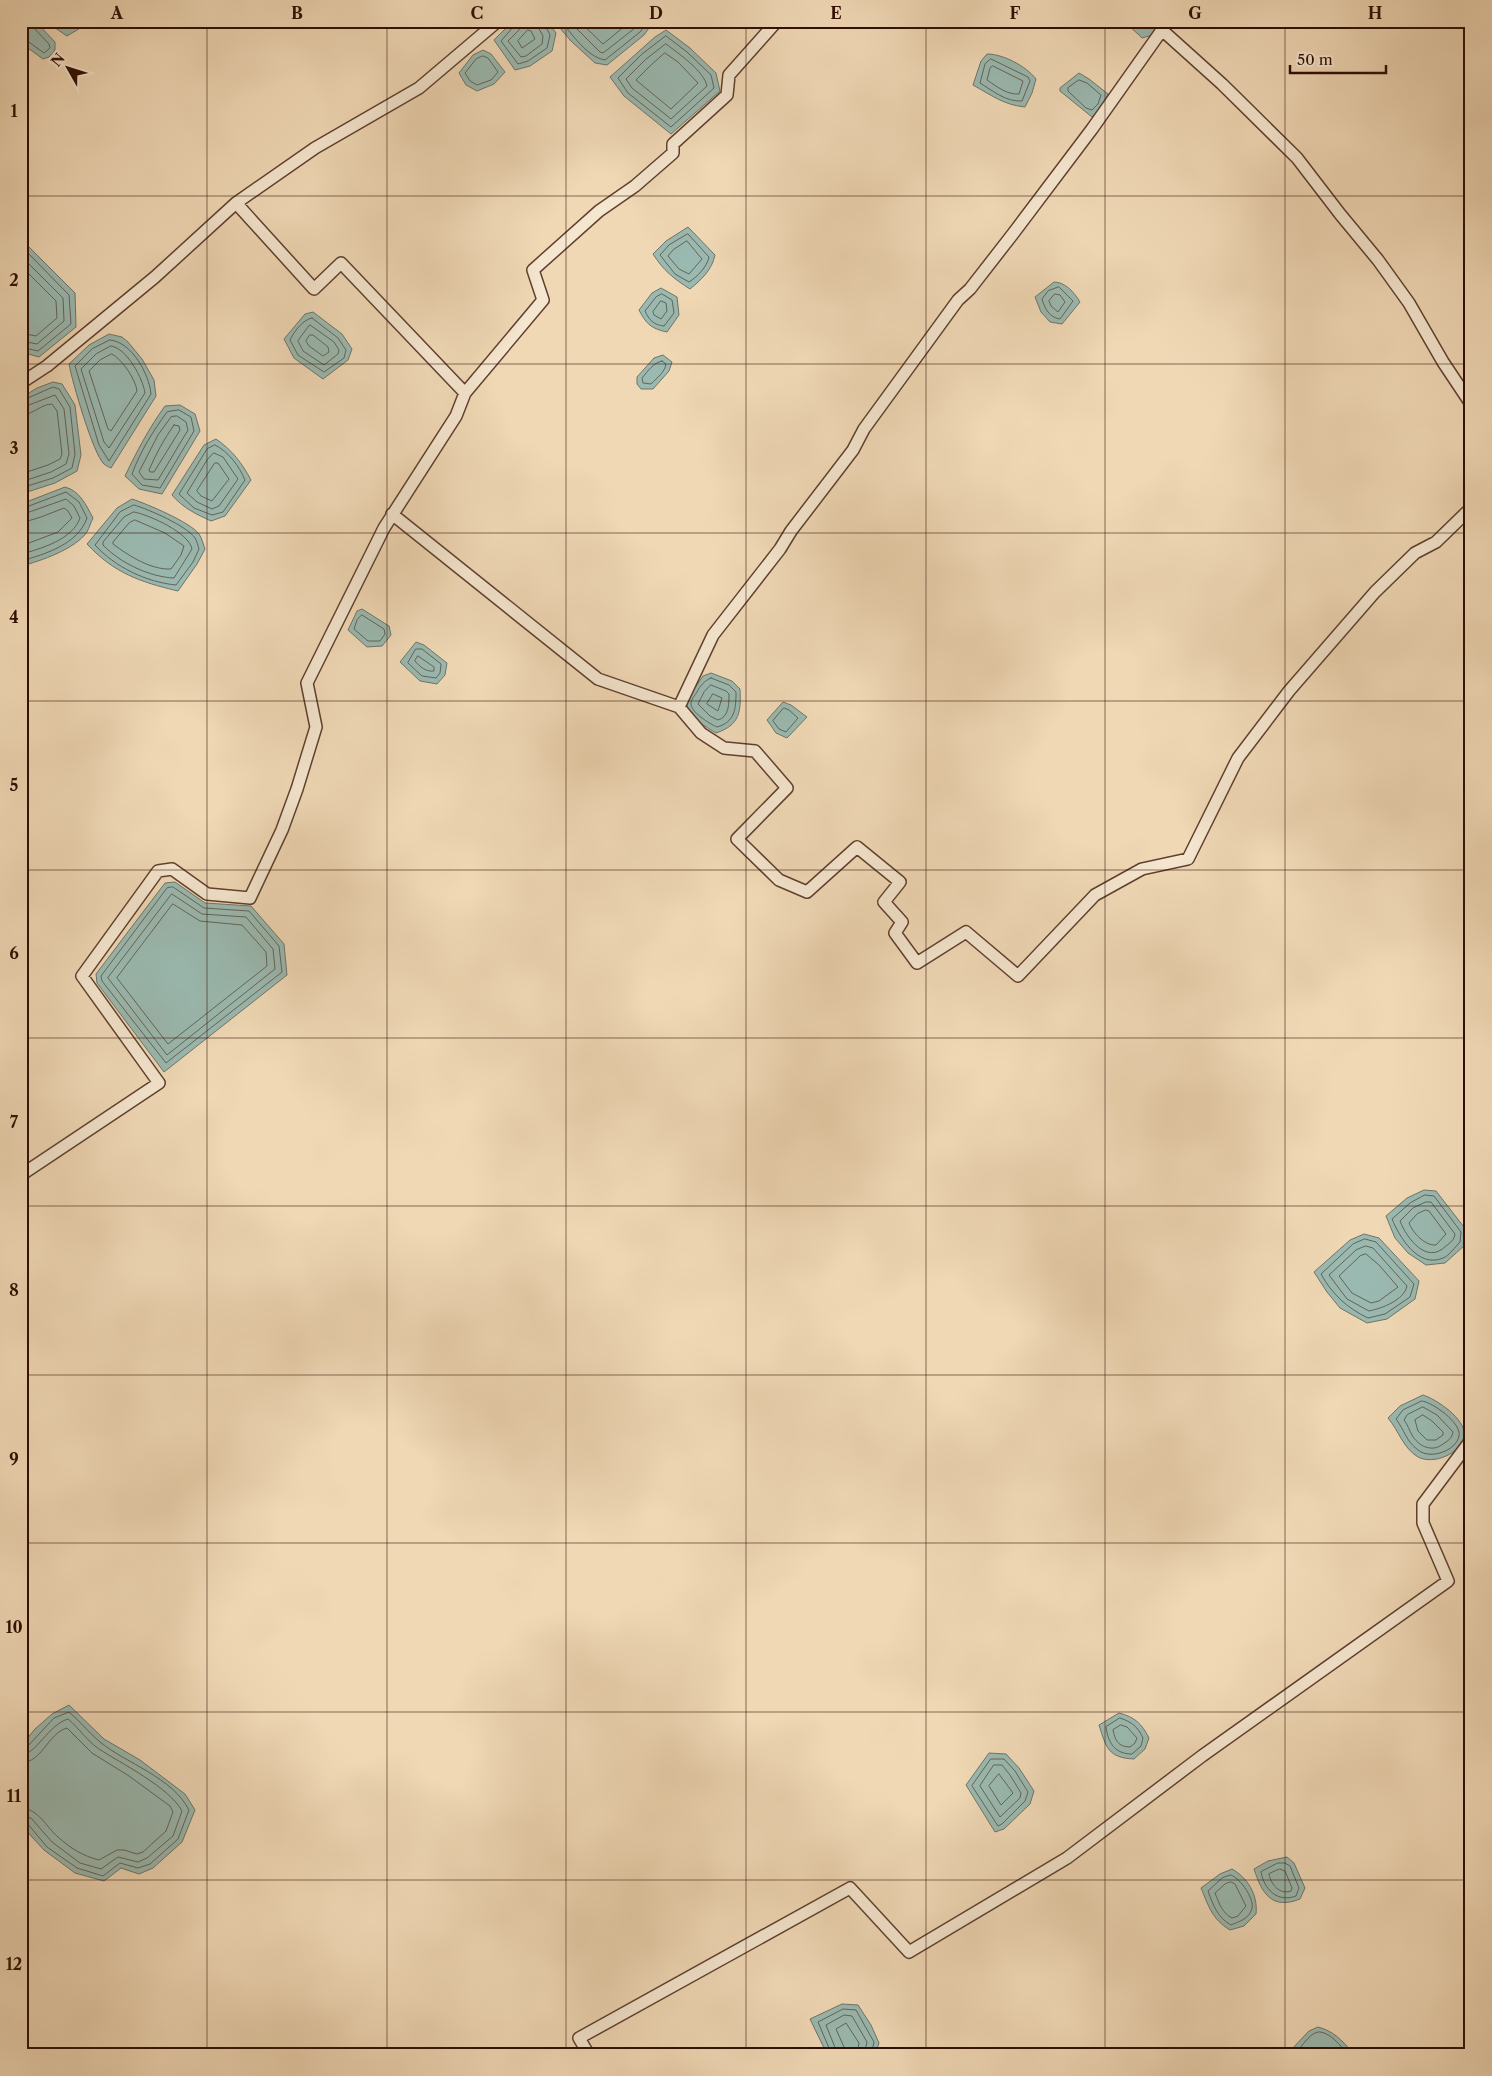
<svg xmlns="http://www.w3.org/2000/svg" width="1492" height="2076" viewBox="0 0 1492 2076" font-family="'Libre Caslon Text',serif">
	<style>
		.water { fill: #9ab9b0; stroke: #6f746a }
		.lines { fill: none; stroke-linecap: round; stroke-linejoin: round }
		.shore { stroke: #646359; stroke-width: 1 }
		.street-casing { stroke: #5f402f; stroke-width: 14 }
		.street { stroke: #f5e6cf; stroke-width: 11 }
		.grid { fill: none; stroke: #2f0d02; stroke-width: 1; stroke-opacity: 0.55 }
		.neatline { fill: none; stroke: #2f0d02; stroke-width: 2 }
		.grid-label { font-size: 16px; text-anchor: middle; font-weight: bold; fill: #2f0d02 }
	</style>
	<rect width="100%" height="100%" fill="#f0d8b5"/>
	<filter id="stains"><feTurbulence type="fractalNoise" baseFrequency=".004" numOctaves="4"/><feColorMatrix values="0 0 0 0 .2 0 0 0 0 .09 0 0 0 0 .02 0 0 0 .5 -.17"/></filter>
	<radialGradient id="worn" r=".72"><stop offset=".6" stop-color="#630" stop-opacity="0"/><stop offset="1" stop-color="#630" stop-opacity=".3"/></radialGradient>
	<path class="water" d="M 21,21 L 35,21 L 55,42 L 55,50 L 49,57 L 43,59 L 21,43 Z
		M 45,21 L 92,21 L 67,36 Z
		M 513,21 L 547,21 L 556,33 L 552,51 L 530,66 L 515,70 L 494,40 Z
		M 554,21 L 654,21 L 644,35 L 607,65 L 595,63 L 571,41 Z
		M 1124,21 L 1161,21 L 1153,35 L 1142,38 Z
		M 666,30 L 690,48 L 716,73 L 720,91 L 671,134 L 624,96 L 610,77 L 655,37 Z
		M 483,50 L 491,54 L 505,72 L 494,84 L 477,91 L 466,85 L 459,73 L 473,55 Z
		M 987,54 C 1003,54 1026,66 1036,79 L 1032,93 L 1025,107 C 1004,105 991,95 973,85 L 981,61 Z
		M 1079,73 L 1089,79 L 1108,94 L 1102,107 L 1092,117 L 1060,91 L 1060,88 Z
		M 688,227 L 715,255 C 712,270 701,280 690,289 C 674,279 663,270 653,254 L 666,241 Z
		M 21,245 L 28,246 L 75,293 L 76,327 L 39,357 L 21,352 Z
		M 1054,282 C 1065,282 1074,292 1080,302 L 1062,324 L 1050,322 L 1041,312 L 1035,297 Z
		M 661,288 L 677,297 L 679,315 L 667,332 C 652,329 646,324 639,310 L 652,293 Z
		M 313,312 L 342,334 L 352,349 L 348,360 L 323,379 L 294,358 L 284,339 L 305,314 Z
		M 109,334 L 122,337 L 128,342 L 142,359 L 154,380 L 156,396 L 111,468 C 109,467 106,466 104,464 C 93,454 72,381 69,364 L 89,345 Z
		M 663,355 L 672,362 L 669,371 L 653,389 L 641,389 L 637,384 L 637,377 L 654,358 Z
		M 53,382 L 62,384 L 75,405 L 81,455 L 77,471 L 55,483 L 21,494 L 21,398 L 37,388 Z
		M 180,405 L 195,414 L 200,431 L 162,494 L 139,489 L 125,476 C 137,451 149,428 165,406 Z
		M 216,439 C 232,450 242,463 251,480 L 225,516 L 211,521 C 196,514 183,508 172,495 L 204,445 Z
		M 65,487 C 80,491 86,505 93,518 C 91,522 89,528 87,532 C 75,549 41,561 21,566 L 21,504 Z
		M 132,499 C 147,504 190,522 199,534 C 202,538 203,544 205,549 L 197,564 L 178,591 C 140,582 114,573 87,544 L 117,508 Z
		M 362,609 L 389,626 L 391,635 L 382,646 L 367,647 L 348,630 L 357,611 Z
		M 416,642 L 424,645 L 447,663 L 445,675 L 437,684 L 420,681 L 400,662 Z
		M 711,673 L 732,681 L 740,689 C 741,712 740,725 716,733 C 703,725 688,717 686,701 L 703,676 Z
		M 783,702 L 791,705 L 807,717 L 787,738 L 776,733 L 767,720 Z
		M 175,882 L 205,903 L 251,906 L 284,944 L 287,975 L 164,1072 L 97,983 L 96,974 L 165,883 Z
		M 1424,1190 L 1436,1191 L 1467,1231 L 1465,1245 L 1445,1263 L 1426,1265 L 1408,1253 L 1395,1238 L 1386,1216 L 1407,1198 Z
		M 1364,1234 L 1379,1238 L 1419,1281 L 1415,1299 L 1387,1319 L 1367,1323 L 1340,1308 L 1327,1292 L 1314,1272 L 1350,1240 Z
		M 1423,1395 C 1436,1399 1466,1419 1464,1435 C 1462,1454 1433,1465 1418,1457 C 1403,1448 1399,1431 1388,1418 L 1400,1406 Z
		M 69,1705 L 104,1739 L 140,1760 L 185,1794 L 195,1810 L 182,1842 L 153,1868 L 139,1874 L 121,1868 L 104,1881 L 75,1873 L 44,1850 L 21,1825 L 21,1746 L 35,1729 L 52,1714 Z
		M 1119,1713 C 1135,1717 1142,1724 1149,1738 L 1145,1749 L 1134,1759 C 1108,1758 1106,1747 1099,1725 Z
		M 989,1753 L 1006,1754 L 1019,1768 L 1034,1791 L 1030,1804 L 1004,1829 L 995,1832 L 966,1785 Z
		M 1287,1857 L 1294,1863 L 1305,1888 L 1300,1899 C 1272,1910 1262,1894 1254,1869 L 1268,1861 Z
		M 1232,1869 C 1248,1878 1258,1895 1256,1914 L 1244,1926 L 1230,1930 C 1212,1919 1209,1907 1201,1888 L 1220,1874 Z
		M 842,2004 L 858,2005 L 871,2025 L 879,2043 L 875,2055 L 828,2055 L 825,2050 L 810,2019 Z
		M 1318,2027 C 1333,2031 1342,2040 1351,2051 L 1350,2055 L 1297,2055 L 1291,2050 L 1309,2031 Z"/>
	<g class="lines">
		<path class="shore" d="M 515,21 L 514,26 L 501,41 L 518,64 L 528,61 L 547,48 L 550,35 L 543,21
			M 522,21 L 519,30 L 508,41 L 521,57 L 526,56 L 542,44 L 543,36 L 538,27 L 537,21
			M 561,21 C 572,34 587,57 605,60 L 640,32 L 649,21
			M 569,21 L 600,52 L 603,53 L 635,28 L 641,21
			M 579,21 L 603,44 L 631,21
			M 528,30 L 531,31 L 535,39 L 522,48 L 518,41 Z
			M 666,36 L 687,52 L 711,75 L 714,88 L 671,127 L 628,93 L 618,78 L 641,55 Z
			M 21,39 L 26,40 L 44,53 L 50,48 L 49,44 L 33,27 L 32,21
			M 666,44 C 678,53 704,71 707,86 L 671,119 L 632,88 L 626,79 L 645,60 Z
			M 665,53 L 678,62 L 698,83 L 671,109 L 636,80 L 650,66 Z
			M 483,56 L 488,58 L 498,72 L 491,80 L 477,85 L 470,81 L 465,73 L 476,59 Z
			M 991,59 L 1028,77 L 1030,81 L 1022,101 C 1006,102 993,91 980,83 L 985,64 Z
			M 993,66 L 1023,81 L 1019,94 C 1007,95 996,86 987,80 L 990,68 Z
			M 1079,80 L 1087,83 L 1101,95 L 1098,104 L 1092,110 L 1086,108 L 1068,91 L 1068,88 Z
			M 688,234 L 709,257 C 707,267 697,277 689,282 L 675,274 L 660,255 L 669,245 Z
			M 687,241 L 702,259 L 689,274 L 679,269 L 668,256 L 673,250 Z
			M 21,250 L 26,251 L 69,295 L 71,324 L 38,351 L 21,347
			M 21,256 L 63,298 L 64,321 L 37,344 L 21,341
			M 21,266 L 56,301 L 57,318 L 36,336 L 21,333
			M 1059,287 L 1073,301 L 1060,319 C 1049,317 1045,309 1042,299 L 1048,291 Z
			M 662,294 L 672,300 L 674,313 L 664,326 C 654,325 649,320 645,311 L 656,297 Z
			M 1055,294 L 1060,295 L 1065,302 L 1058,312 L 1051,306 L 1049,301 Z
			M 661,301 L 666,303 L 667,311 L 661,319 L 654,315 L 653,312 Z
			M 312,318 L 338,338 L 346,350 L 344,358 L 324,372 L 298,355 L 290,340 C 294,332 302,320 312,318 Z
			M 310,325 L 334,342 L 339,350 L 338,354 L 324,365 L 303,351 L 298,341 Z
			M 310,335 L 313,335 L 328,347 L 329,352 L 323,356 L 309,346 L 306,341 Z
			M 110,340 C 132,342 149,374 151,394 L 109,461 L 99,445 L 75,366 L 92,349 Z
			M 111,346 C 127,348 143,379 145,393 L 109,448 L 104,442 L 81,369 L 96,354 Z
			M 112,354 C 122,359 136,380 137,391 L 111,431 L 108,429 L 89,371 L 100,360 Z
			M 662,361 L 666,364 C 665,372 657,378 651,384 L 643,383 L 642,378 C 648,371 653,363 662,361 Z
			M 21,401 L 53,387 L 59,389 L 70,407 L 75,454 L 72,468 L 53,478 L 21,488
			M 21,408 L 55,395 L 64,409 L 69,454 L 66,464 L 51,472 L 21,482
			M 179,410 L 191,417 L 194,431 L 160,488 L 142,485 L 132,474 C 140,452 153,431 167,412 Z
			M 21,415 C 33,415 41,404 52,404 L 57,411 L 62,454 L 60,459 L 48,465 L 21,474
			M 177,416 L 186,422 L 188,430 L 158,480 L 144,479 L 139,472 L 158,435 L 171,417 Z
			M 174,425 L 179,426 L 180,430 L 154,472 L 150,472 L 149,470 C 156,454 164,439 174,425 Z
			M 215,445 C 229,452 239,466 245,480 L 223,512 L 212,515 L 194,508 L 179,494 L 207,449 Z
			M 214,453 L 223,457 L 238,479 L 219,506 L 212,509 L 197,502 L 187,493 L 207,460 Z
			M 215,463 L 218,463 L 229,479 L 212,501 L 201,496 L 197,491 Z
			M 134,505 C 148,509 187,526 195,538 C 197,541 198,546 199,549 L 193,562 L 176,585 C 146,582 115,567 95,545 L 120,512 Z
			M 21,509 L 66,492 L 79,502 L 87,518 C 78,544 46,554 21,561
			M 134,512 C 150,515 189,533 192,549 L 174,578 C 150,577 120,563 103,545 L 103,542 L 124,517 Z
			M 21,515 L 66,499 L 74,506 L 80,518 C 73,539 41,549 21,554
			M 135,520 L 165,533 L 184,546 L 181,555 L 171,569 C 151,570 129,556 113,544 L 113,542 L 129,523 Z
			M 21,523 L 41,517 L 64,508 L 68,511 L 72,518 L 58,532 L 21,546
			M 362,615 L 384,629 L 385,634 L 380,641 L 368,641 L 354,629 L 357,620 Z
			M 416,649 L 422,649 L 441,664 L 440,673 L 436,678 L 422,676 L 408,663 Z
			M 418,656 L 434,667 L 434,671 C 426,672 420,667 415,661 Z
			M 711,678 L 729,685 L 736,692 C 736,709 735,722 717,727 C 710,724 690,712 691,703 C 691,700 695,695 697,692 C 700,686 704,681 711,678 Z
			M 711,685 L 726,691 L 729,694 C 729,704 729,717 718,720 L 710,716 L 698,704 L 704,692 Z
			M 713,694 L 722,698 L 718,711 L 707,704 Z
			M 784,708 L 789,710 L 798,718 L 786,732 L 779,729 L 773,721 Z
			M 173,887 L 204,908 L 249,911 L 279,946 L 282,972 L 166,1063 L 102,981 L 101,976 L 167,888 Z
			M 172,894 L 202,914 L 246,917 L 273,949 L 275,969 L 167,1055 L 108,978 Z
			M 173,904 L 200,921 L 242,925 L 266,952 L 267,966 L 168,1044 L 117,978 Z
			M 1425,1195 L 1434,1196 L 1461,1232 L 1460,1242 C 1455,1247 1449,1256 1443,1258 C 1418,1269 1399,1236 1392,1219 L 1410,1203 Z
			M 1426,1202 L 1431,1202 L 1455,1234 C 1454,1240 1451,1242 1446,1246 C 1427,1265 1407,1239 1400,1221 L 1413,1208 Z
			M 1426,1210 L 1429,1211 L 1446,1234 L 1436,1245 C 1425,1246 1413,1233 1409,1223 L 1417,1214 Z
			M 1365,1239 L 1376,1242 L 1414,1284 L 1410,1297 L 1385,1314 L 1368,1318 C 1347,1308 1332,1294 1321,1274 L 1353,1244 Z
			M 1366,1246 L 1373,1248 L 1407,1286 C 1404,1300 1383,1308 1369,1311 L 1347,1299 L 1329,1275 L 1356,1250 Z
			M 1366,1254 L 1379,1265 L 1398,1287 L 1379,1301 L 1371,1303 L 1352,1293 L 1339,1276 L 1360,1256 Z
			M 1422,1401 C 1432,1402 1462,1423 1459,1436 C 1456,1451 1430,1460 1418,1450 C 1406,1441 1405,1431 1396,1419 L 1403,1410 Z
			M 1423,1407 L 1437,1415 L 1453,1432 C 1452,1438 1448,1441 1443,1444 C 1432,1453 1418,1446 1412,1435 C 1409,1430 1408,1425 1404,1420 L 1407,1415 Z
			M 1423,1415 L 1432,1421 L 1443,1432 L 1443,1435 L 1436,1440 L 1427,1440 L 1418,1431 L 1415,1420 Z
			M 1120,1718 C 1132,1722 1138,1727 1143,1738 L 1141,1746 L 1132,1754 C 1115,1754 1108,1743 1106,1727 Z
			M 1121,1725 L 1127,1727 L 1137,1738 L 1135,1743 L 1130,1747 C 1118,1747 1115,1740 1113,1730 Z
			M 21,1749 L 27,1747 L 54,1718 L 69,1712 C 80,1721 89,1733 100,1742 C 127,1764 172,1777 189,1810 L 178,1839 L 150,1864 L 138,1868 L 120,1863 L 103,1876 L 77,1868 L 47,1847 L 27,1823 L 21,1822
			M 21,1755 C 37,1754 48,1725 68,1719 C 79,1728 87,1741 99,1749 C 122,1764 169,1787 182,1811 L 173,1836 L 147,1858 L 138,1862 L 118,1857 L 101,1869 L 80,1863 L 52,1842 L 31,1818 L 21,1816
			M 991,1759 L 1004,1759 L 1015,1771 L 1028,1792 L 1025,1801 L 1002,1824 L 998,1826 L 972,1786 Z
			M 21,1763 C 43,1762 47,1734 67,1728 L 92,1753 L 129,1776 L 170,1806 L 173,1812 L 166,1831 L 143,1852 L 137,1854 L 124,1850 L 117,1850 L 99,1860 C 83,1856 70,1848 58,1837 C 46,1827 39,1809 21,1808
			M 994,1765 L 1002,1765 L 1010,1775 L 1021,1793 L 1020,1798 L 1000,1817 L 980,1786 Z
			M 999,1774 L 1013,1793 L 1001,1805 L 989,1786 Z
			M 1278,1863 L 1285,1863 L 1290,1866 L 1299,1888 L 1296,1896 C 1277,1903 1264,1889 1261,1872 Z
			M 1280,1869 L 1285,1871 L 1292,1888 L 1291,1891 C 1280,1895 1271,1885 1269,1874 Z
			M 1231,1875 C 1240,1878 1257,1901 1251,1911 C 1248,1919 1238,1922 1231,1925 C 1218,1918 1213,1905 1208,1891 L 1222,1878 Z
			M 1231,1882 L 1235,1884 L 1246,1906 L 1238,1916 L 1232,1918 C 1222,1913 1219,1903 1215,1893 L 1225,1884 Z
			M 832,2055 L 818,2022 L 843,2009 L 856,2010 L 874,2042 L 871,2055
			M 838,2055 L 826,2025 L 844,2015 L 852,2016 L 867,2042 L 864,2055
			M 845,2055 L 844,2047 L 836,2029 L 846,2023 L 859,2043 L 857,2055
			M 1300,2055 L 1300,2048 C 1304,2043 1311,2033 1318,2032 C 1328,2031 1343,2046 1346,2055"/>
		<g class="street-casing">
			<path id="street" d="M 1168,21 L 1162,30 L 1222,84 L 1297,158 L 1340,214 L 1378,260 L 1409,303 L 1443,362 L 1471,404
				M 21,383 L 47,366 L 155,277 L 236,203 L 315,148 L 419,88 L 498,21
				M 465,393 L 543,300 L 533,270 L 599,211 L 635,186 L 673,153 L 673,144 L 727,95 L 729,75 L 777,21
				M 392,514 L 598,679 L 679,707 L 701,733 L 724,748 L 755,751 L 787,788 L 737,839 L 779,880 L 807,892 L 857,847 L 900,882 L 884,902 L 902,922 L 895,933 L 917,963 L 966,932 L 1018,976 L 1095,895 L 1142,869 L 1188,859 L 1238,758 L 1289,691 L 1375,592 L 1415,553 L 1436,542 L 1471,508
				M 679,707 L 713,635 L 780,549 L 791,531 L 853,450 L 864,429 L 958,300 L 970,289 L 1012,235 L 1092,129 L 1162,30
				M 21,1175 L 159,1083 L 82,976 L 158,871 L 172,869 L 207,894 L 250,898 L 282,830 L 297,789 L 316,727 L 307,683 L 384,528 L 456,416 L 465,393 L 341,263 L 314,289 L 236,203
				M 589,2055 L 579,2038 L 850,1888 L 909,1952 L 1067,1858 L 1202,1756 L 1448,1581 L 1423,1523 L 1423,1504 L 1471,1440"/>
		</g>
		<use href="#street" class="street"/>
	</g>
	<path class="grid" d="M 207,21 L 207,2055M 387,21 L 387,2055M 566,21 L 566,2055M 746,21 L 746,2055M 926,21 L 926,2055M 1105,21 L 1105,2055M 1285,21 L 1285,2055M 21,196 L 1471,196M 21,364 L 1471,364M 21,533 L 1471,533M 21,701 L 1471,701M 21,870 L 1471,870M 21,1038 L 1471,1038M 21,1206 L 1471,1206M 21,1375 L 1471,1375M 21,1543 L 1471,1543M 21,1712 L 1471,1712M 21,1880 L 1471,1880"/>
	<rect width="1492" height="2076" fill="none" stroke="#f0d8b5" stroke-width="55"/>
	<g transform="translate(68 68) rotate(309)" stroke="#f5e6cf" stroke-width="4" paint-order="stroke">
	<path d="M0-4L9 19L0 12L-9 19Z" fill="#2f0d02"/>
	<text y="-8" font-size="14" font-weight="bold" text-anchor="middle" fill="#2f0d02">N</text>
	</g>
	<path d="M1290 65v8h96v-8" fill="none" stroke="#2f0d02" stroke-width="2.5"/>
	<text x="1297" y="65" font-size="15" fill="#2f0d02" stroke="#f5e6cf" stroke-width="4" paint-order="stroke">50 m</text>
	<rect x="28" y="28" width="1436" height="2020" class="neatline"/>
	<g class="grid-label">
		<text x="117" y="19">A</text>
		<text x="297" y="19">B</text>
		<text x="477" y="19">C</text>
		<text x="656" y="19">D</text>
		<text x="836" y="19">E</text>
		<text x="1015" y="19">F</text>
		<text x="1195" y="19">G</text>
		<text x="1375" y="19">H</text>
		<text x="14" y="117">1</text>
		<text x="14" y="286">2</text>
		<text x="14" y="454">3</text>
		<text x="14" y="623">4</text>
		<text x="14" y="791">5</text>
		<text x="14" y="959">6</text>
		<text x="14" y="1128">7</text>
		<text x="14" y="1296">8</text>
		<text x="14" y="1465">9</text>
		<text x="14" y="1633">10</text>
		<text x="14" y="1802">11</text>
		<text x="14" y="1970">12</text>
	</g>
	<rect width="100%" height="100%" filter="url(#stains)"/>
	<rect width="100%" height="100%" fill="url(#worn)"/>
</svg>
